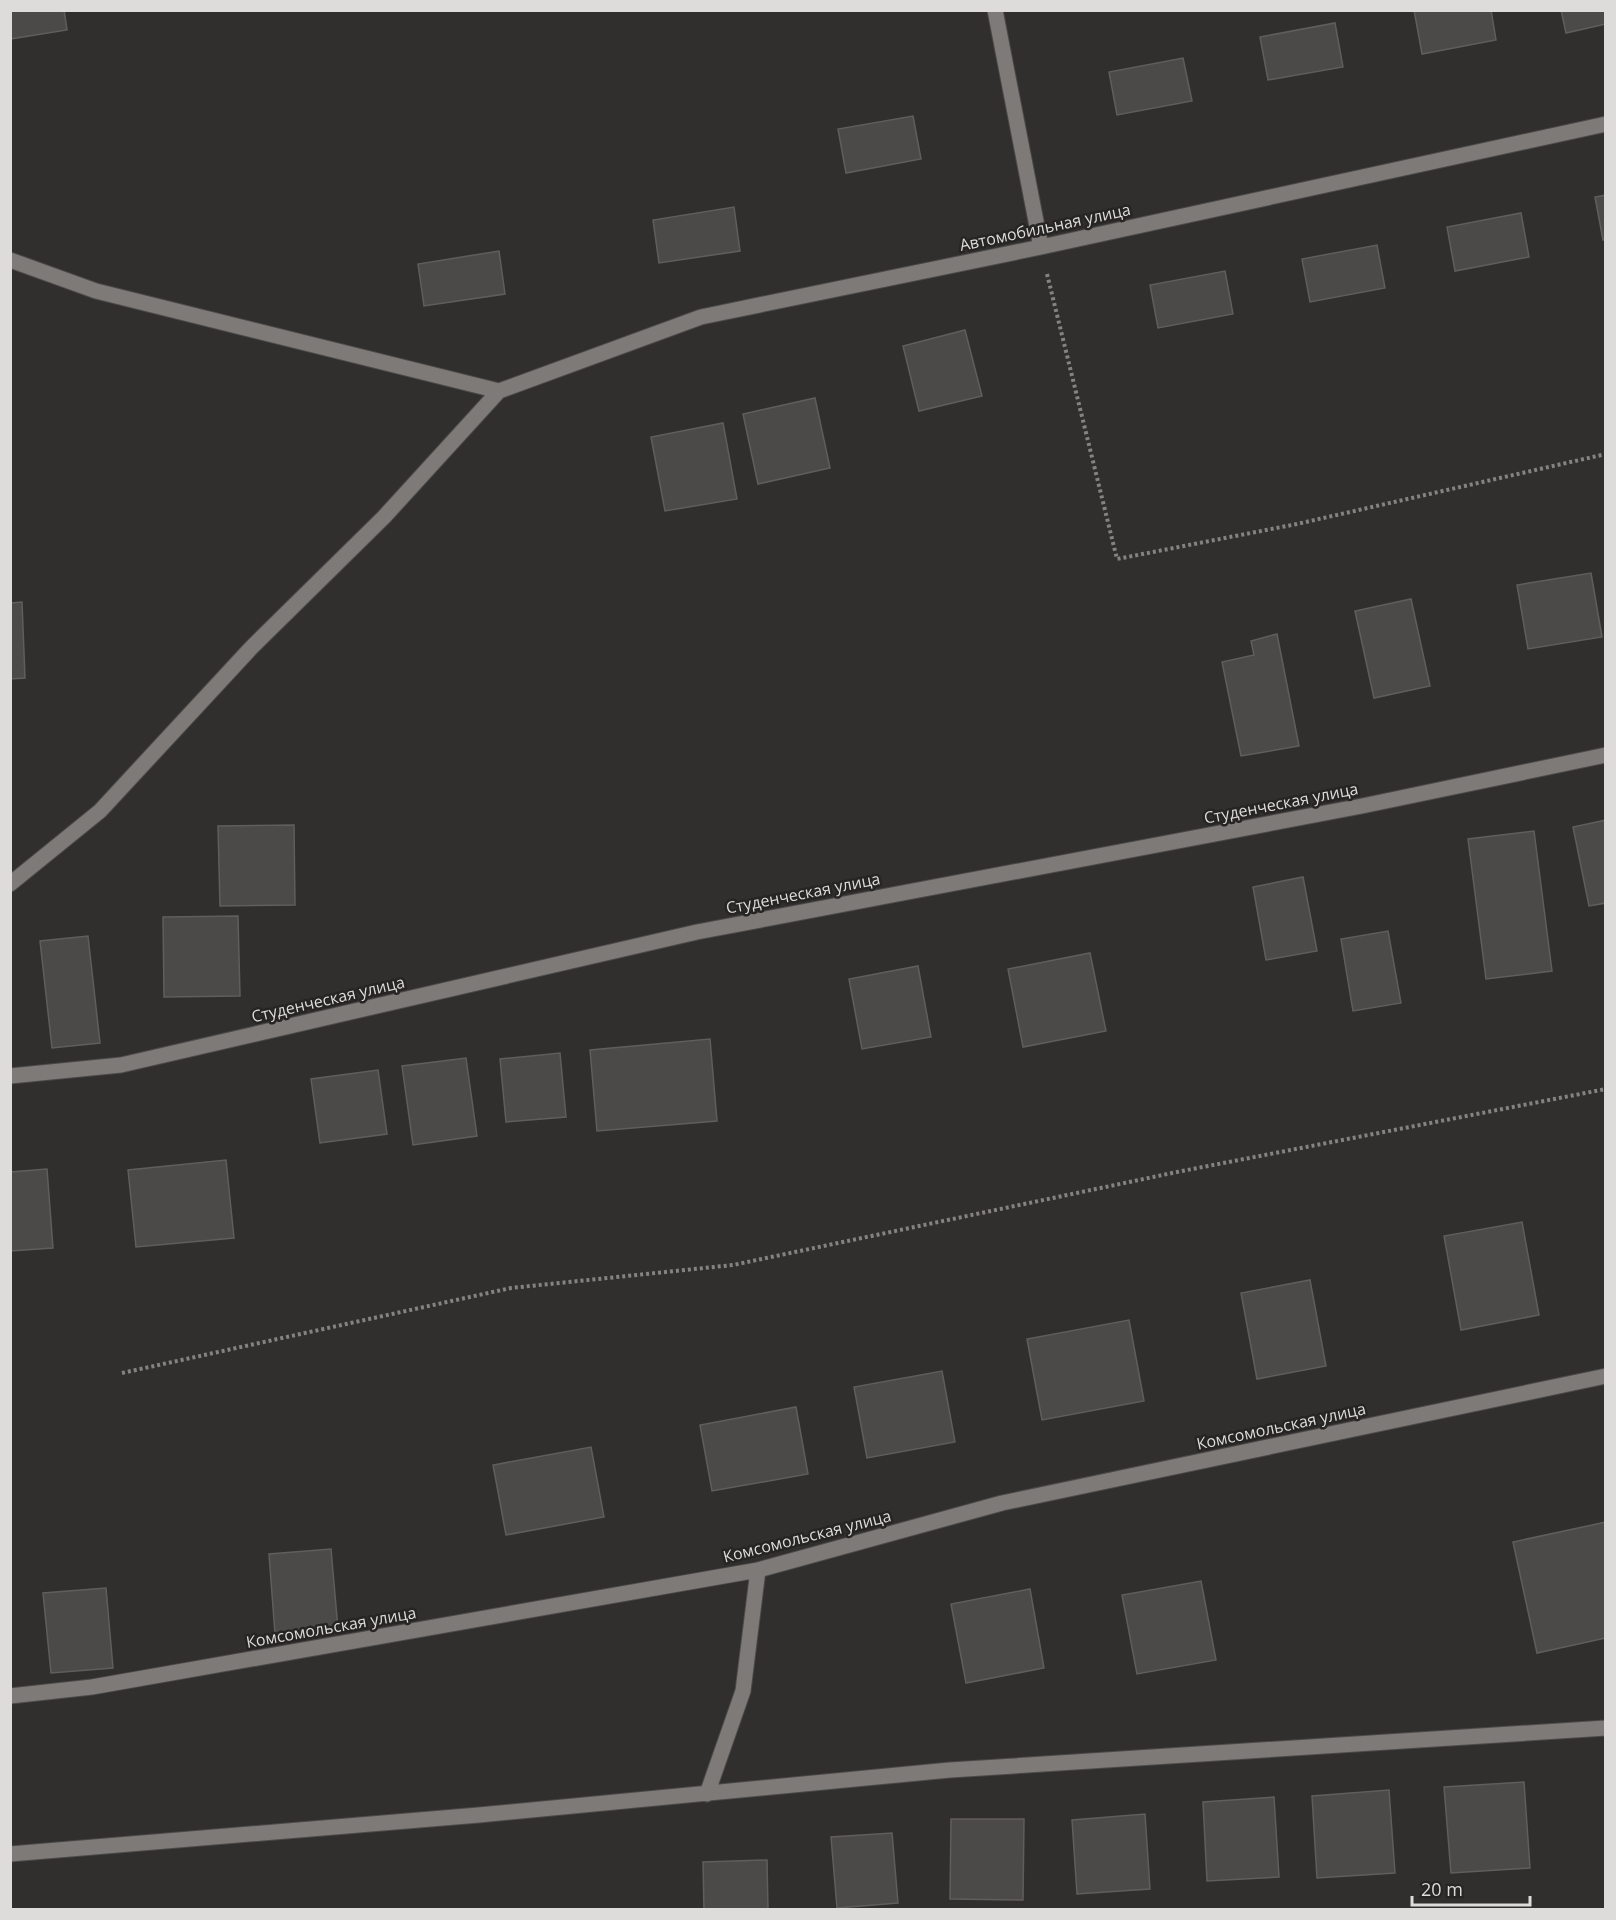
<svg xmlns="http://www.w3.org/2000/svg" width="1616" height="1920" viewBox="0 0 1616 1920" font-family="'Open Sans',sans-serif">
	<style>
		.building { fill: #4c4a48; stroke: #605e5c; stroke-width: 1.5 }
		.lines { fill: none; stroke-linecap: round; stroke-linejoin: round }
		.minor-casing { stroke: #4c4a49; stroke-width: 17 }
		.path { stroke: #858381; stroke-width: 4; stroke-dasharray: 3 3; stroke-linecap: butt }
		.minor { stroke: #7d7a78; stroke-width: 15 }
		.labels { text-anchor: middle; stroke-width: 5; stroke-linejoin: round; paint-order: stroke }
		.street-label { font-size: 16px; fill: #dddcdb; stroke: #272524 }
	</style>
	<rect width="100%" height="100%" fill="#312f2d"/>
	<path class="building" d="M 10,10 L 64,10 L 67,30 L 10,39 Z
		M 1414,10 L 1491,10 L 1496,40 L 1422,54 Z
		M 1561,10 L 1606,10 L 1606,24 L 1566,33 Z
		M 1335,23 L 1343,67 L 1268,80 L 1260,37 Z
		M 1183,58 L 1192,101 L 1117,115 L 1109,72 Z
		M 913,116 L 921,159 L 846,173 L 838,129 Z
		M 1606,195 L 1606,240 L 1603,240 L 1595,197 Z
		M 734,207 L 740,251 L 659,263 L 653,220 Z
		M 1521,213 L 1529,257 L 1455,271 L 1447,227 Z
		M 1377,245 L 1385,288 L 1310,302 L 1302,259 Z
		M 499,251 L 505,294 L 424,306 L 418,264 Z
		M 1225,271 L 1233,314 L 1158,328 L 1150,285 Z
		M 965,330 L 982,396 L 919,411 L 903,346 Z
		M 815,398 L 830,468 L 758,484 L 743,414 Z
		M 723,423 L 737,499 L 665,511 L 651,437 Z
		M 1591,573 L 1602,637 L 1528,649 L 1517,585 Z
		M 1411,599 L 1430,686 L 1374,698 L 1355,611 Z
		M 22,602 L 25,678 L 10,679 L 10,603 Z
		M 1277,634 L 1299,746 L 1241,756 L 1222,662 L 1254,655 L 1251,641 Z
		M 1606,820 L 1606,903 L 1589,906 L 1573,827 Z
		M 294,825 L 295,905 L 220,906 L 218,826 Z
		M 1534,831 L 1552,971 L 1486,979 L 1468,839 Z
		M 1303,877 L 1317,951 L 1266,960 L 1253,887 Z
		M 238,916 L 240,996 L 164,997 L 163,917 Z
		M 1388,931 L 1401,1003 L 1353,1011 L 1341,939 Z
		M 88,936 L 100,1043 L 52,1048 L 40,941 Z
		M 1090,953 L 1106,1031 L 1023,1047 L 1008,969 Z
		M 918,966 L 931,1037 L 862,1049 L 849,979 Z
		M 710,1039 L 717,1121 L 597,1131 L 590,1050 Z
		M 560,1053 L 566,1117 L 506,1122 L 500,1059 Z
		M 466,1058 L 477,1136 L 413,1145 L 402,1066 Z
		M 378,1070 L 387,1134 L 320,1143 L 311,1079 Z
		M 226,1160 L 234,1238 L 136,1247 L 128,1170 Z
		M 47,1169 L 53,1248 L 10,1251 L 10,1172 Z
		M 1522,1222 L 1539,1315 L 1461,1330 L 1444,1236 Z
		M 1310,1280 L 1326,1366 L 1257,1379 L 1241,1293 Z
		M 1129,1320 L 1144,1401 L 1042,1420 L 1027,1339 Z
		M 942,1371 L 955,1442 L 867,1458 L 854,1387 Z
		M 796,1407 L 808,1474 L 712,1491 L 700,1425 Z
		M 591,1447 L 604,1517 L 506,1535 L 493,1465 Z
		M 1606,1522 L 1606,1638 L 1537,1653 L 1513,1542 Z
		M 331,1549 L 338,1629 L 275,1634 L 269,1554 Z
		M 1201,1581 L 1216,1660 L 1137,1674 L 1122,1595 Z
		M 106,1588 L 113,1668 L 51,1673 L 43,1593 Z
		M 1030,1589 L 1044,1668 L 966,1683 L 951,1604 Z
		M 1524,1782 L 1530,1868 L 1451,1873 L 1444,1787 Z
		M 1389,1790 L 1395,1873 L 1317,1878 L 1312,1796 Z
		M 1274,1797 L 1279,1877 L 1207,1881 L 1203,1802 Z
		M 1145,1814 L 1150,1889 L 1077,1894 L 1072,1820 Z
		M 951,1819 L 1024,1819 L 1023,1900 L 950,1899 Z
		M 892,1833 L 898,1903 L 837,1908 L 831,1837 Z
		M 767,1860 L 768,1910 L 704,1910 L 703,1862 Z"/>
	<g class="lines">
		<g class="minor-casing">
			<path id="minor" d="M 995,10 L 1041,247
				M 10,260 L 96,291 L 499,391
				M 10,884 L 100,811 L 251,648 L 384,517 L 499,391 L 701,317 L 1041,247 L 1606,124
				M 10,1076 L 121,1065 L 697,932 L 1362,806 L 1606,755
				M 10,1696 L 92,1687 L 758,1570 L 1002,1503 L 1606,1376
				M 707,1794 L 743,1691 L 758,1570
				M 10,1854 L 479,1815 L 950,1770 L 1606,1728"/>
		</g>
		<path class="path" d="M 1047,274 L 1117,559 L 1297,524 L 1606,454
			M 122,1373 L 511,1288 L 733,1265 L 1177,1172 L 1606,1089"/>
		<use href="#minor" class="minor"/>
	</g>
	<g class="labels">
		<g class="street-label">
			<text transform="translate(1045 227) rotate(-12)" y="6">Автомобильная улица</text>
			<text transform="translate(1281 803) rotate(-11)" y="6">Студенческая улица</text>
			<text transform="translate(803 893) rotate(-11)" y="6">Студенческая улица</text>
			<text transform="translate(328 999) rotate(-13)" y="6">Студенческая улица</text>
			<text transform="translate(1281 1426) rotate(-12)" y="6">Комсомольская улица</text>
			<text transform="translate(807 1536) rotate(-14)" y="6">Комсомольская улица</text>
			<text transform="translate(331 1627) rotate(-10)" y="6">Комсомольская улица</text>
		</g>
	</g>
	<rect width="1616" height="1920" fill="none" stroke="#dddcdb" stroke-width="24"/>
	<path d="M1412 1896v9h118v-9" fill="none" stroke="#dddcdb" stroke-width="3"/>
	<text x="1421" y="1896" font-size="18" fill="#dddcdb" stroke="#272524" stroke-width="4.5" paint-order="stroke">20 m</text>
</svg>
